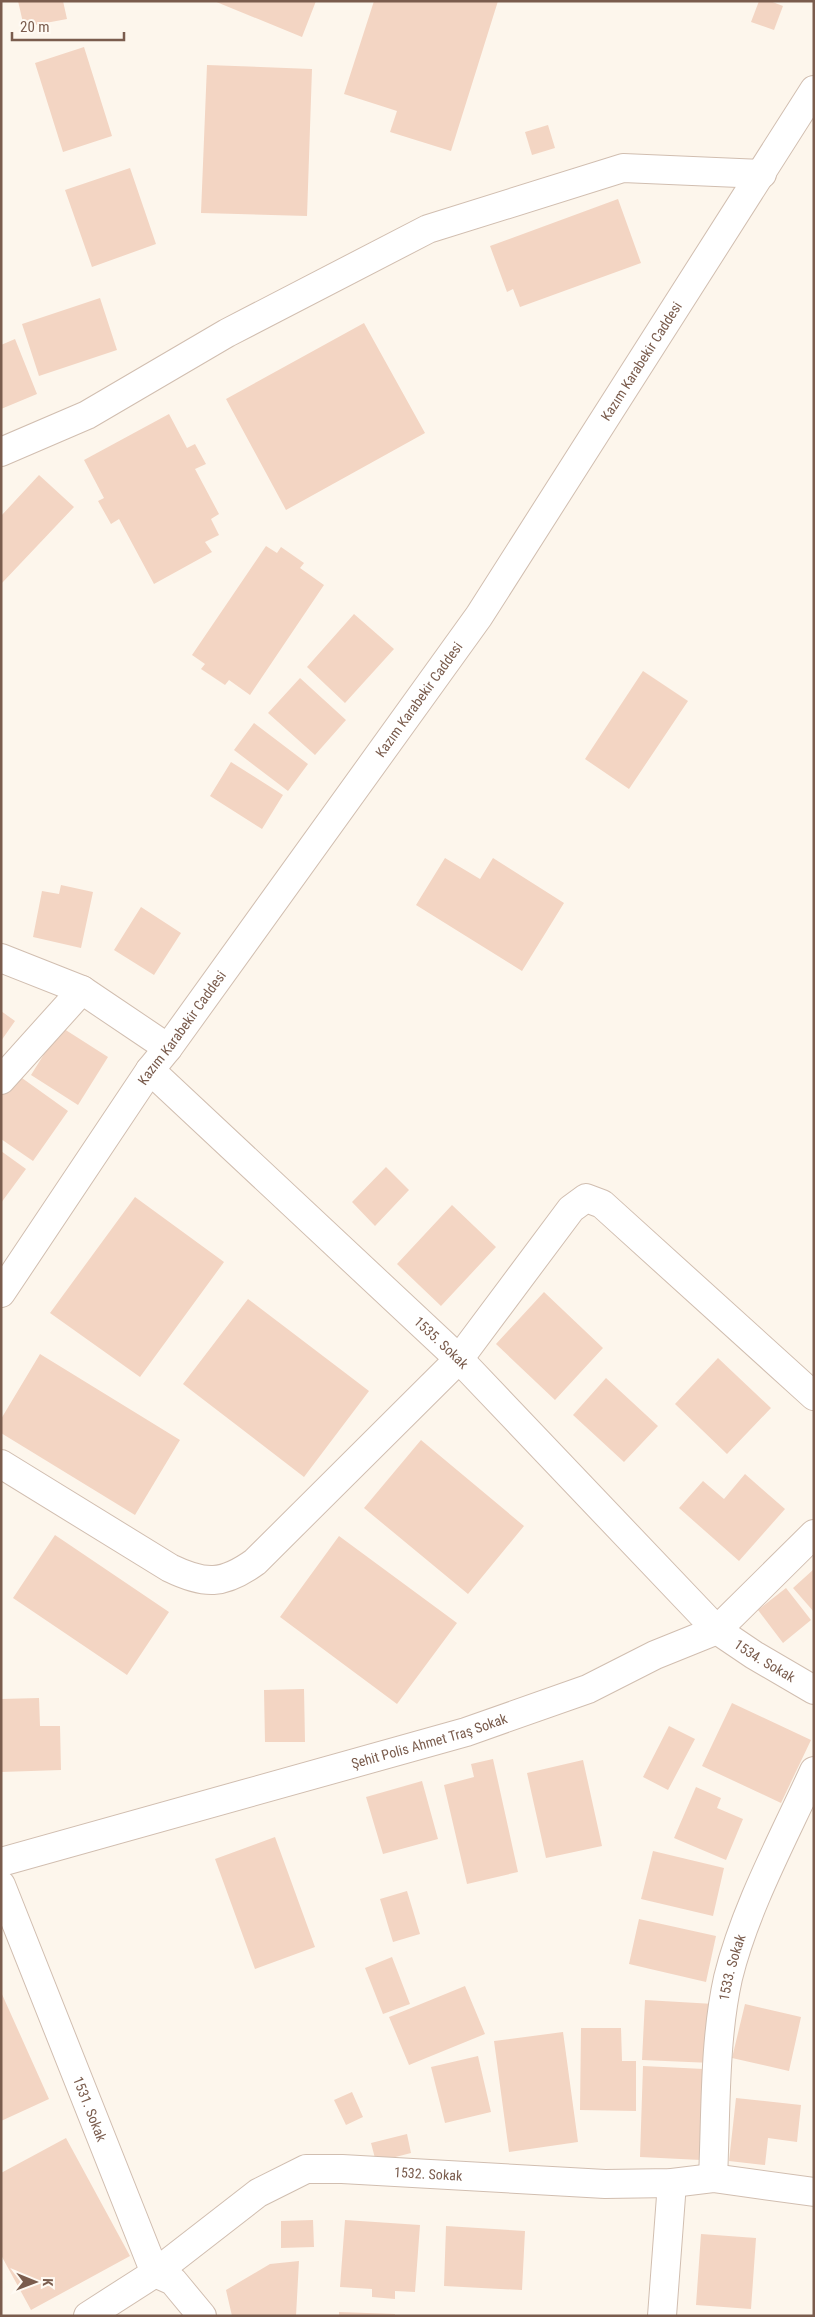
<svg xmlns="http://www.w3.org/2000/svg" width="815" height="2317" viewBox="0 0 815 2317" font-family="'Roboto Condensed',sans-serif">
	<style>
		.building { fill: #f3d5c3 }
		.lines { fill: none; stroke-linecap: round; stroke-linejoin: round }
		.minor-casing { stroke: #d1beb0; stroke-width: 30 }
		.minor { stroke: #fff; stroke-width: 28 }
		.labels { text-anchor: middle; stroke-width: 5; stroke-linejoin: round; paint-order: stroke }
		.street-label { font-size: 14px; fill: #7a5c4d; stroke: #fffaf3 }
	</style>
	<rect width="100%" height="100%" fill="#fdf6ec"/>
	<path class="building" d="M 18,1 L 63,1 L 67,19 L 24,27 Z
		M 214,1 L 316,1 L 302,37 Z
		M 374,1 L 498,1 L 451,151 L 390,132 L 397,111 L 344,94 Z
		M 759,1 L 770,1 L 783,6 L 774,30 L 751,22 Z
		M 84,47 L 112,136 L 63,152 L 35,63 Z
		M 207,65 L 312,69 L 307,216 L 201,213 Z
		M 548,125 L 555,148 L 532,155 L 525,132 Z
		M 130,168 L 156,244 L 92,267 L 65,190 Z
		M 618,199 L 641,263 L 520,307 L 513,289 L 507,292 L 490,246 Z
		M 100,298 L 117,350 L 39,376 L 22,324 Z
		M 364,323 L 425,433 L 286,510 L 226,399 Z
		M 15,339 L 37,394 L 1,409 L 1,345 Z
		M 169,414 L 187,448 L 195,444 L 206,464 L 195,469 L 219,514 L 211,519 L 219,535 L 205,542 L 212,552 L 154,584 L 119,519 L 111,524 L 98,501 L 104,498 L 84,460 Z
		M 39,475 L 74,507 L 2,583 L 1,516 Z
		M 266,546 L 277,553 L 281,547 L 304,563 L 300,568 L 324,585 L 250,695 L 229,680 L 225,685 L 201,669 L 205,664 L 192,655 Z
		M 354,614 L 394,649 L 345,703 L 307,667 Z
		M 643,671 L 688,701 L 629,789 L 585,759 Z
		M 300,678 L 346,720 L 315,755 L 268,713 Z
		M 254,723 L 308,764 L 288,791 L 234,750 Z
		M 231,762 L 283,795 L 262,829 L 210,796 Z
		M 445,858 L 480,879 L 493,858 L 564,903 L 522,971 L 416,905 Z
		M 61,885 L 93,892 L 81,948 L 33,937 L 42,891 L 59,894 Z
		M 141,907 L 181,933 L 154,975 L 114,950 Z
		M 1,1011 L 15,1021 L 1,1041 Z
		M 61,1027 L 108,1057 L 78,1105 L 31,1075 Z
		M 15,1073 L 68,1111 L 33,1161 L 1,1139 L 1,1093 Z
		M 1,1151 L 26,1169 L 1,1203 Z
		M 386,1167 L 409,1190 L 375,1226 L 352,1202 Z
		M 135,1197 L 224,1262 L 140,1377 L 50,1313 Z
		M 452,1205 L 496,1247 L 441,1306 L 397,1264 Z
		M 544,1292 L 603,1348 L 555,1400 L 496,1344 Z
		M 248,1299 L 369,1391 L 304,1477 L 183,1384 Z
		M 40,1354 L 180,1440 L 135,1515 L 1,1433 L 1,1419 Z
		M 718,1358 L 771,1408 L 727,1454 L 675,1404 Z
		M 606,1378 L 658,1426 L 624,1462 L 573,1415 Z
		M 421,1440 L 524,1526 L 468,1594 L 364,1508 Z
		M 745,1474 L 785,1509 L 739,1561 L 679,1508 L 703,1481 L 724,1499 Z
		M 55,1535 L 169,1612 L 127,1675 L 13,1598 Z
		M 339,1536 L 457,1623 L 397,1704 L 280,1617 Z
		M 814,1569 L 814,1612 L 793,1588 Z
		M 786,1588 L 811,1620 L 783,1643 L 758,1610 Z
		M 304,1689 L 305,1742 L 265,1742 L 264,1690 Z
		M 39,1698 L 40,1726 L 60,1726 L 61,1770 L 1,1772 L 1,1699 Z
		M 732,1703 L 811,1740 L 781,1803 L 702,1766 Z
		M 669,1726 L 695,1739 L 668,1790 L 643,1777 Z
		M 493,1759 L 518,1872 L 467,1884 L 444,1785 L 474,1777 L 471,1764 Z
		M 583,1760 L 602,1846 L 546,1858 L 527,1773 Z
		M 422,1781 L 438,1839 L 383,1854 L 366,1797 Z
		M 696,1787 L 721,1798 L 717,1808 L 743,1819 L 726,1860 L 674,1838 Z
		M 275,1837 L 315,1947 L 255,1969 L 215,1859 Z
		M 653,1851 L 724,1868 L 713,1916 L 641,1899 Z
		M 407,1891 L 420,1934 L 393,1942 L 380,1899 Z
		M 639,1919 L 716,1936 L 706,1982 L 629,1964 Z
		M 392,1957 L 410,2004 L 383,2014 L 365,1968 Z
		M 465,1986 L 485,2034 L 409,2065 L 389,2017 Z
		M 1,1992 L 49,2099 L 1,2121 Z
		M 645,2000 L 714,2004 L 712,2063 L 642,2060 Z
		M 745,2004 L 801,2017 L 789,2071 L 732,2058 Z
		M 581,2028 L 621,2028 L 622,2061 L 636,2061 L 636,2111 L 580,2110 Z
		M 563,2032 L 578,2142 L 509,2152 L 494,2041 Z
		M 478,2056 L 491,2112 L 445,2123 L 431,2067 Z
		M 643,2066 L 704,2069 L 701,2160 L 640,2157 Z
		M 352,2092 L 363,2117 L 346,2125 L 334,2100 Z
		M 736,2098 L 801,2105 L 797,2142 L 768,2138 L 765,2165 L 729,2161 Z
		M 407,2134 L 411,2153 L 376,2162 L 371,2143 Z
		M 66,2138 L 130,2256 L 31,2310 L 1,2255 L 1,2173 Z
		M 313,2220 L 314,2247 L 281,2248 L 281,2221 Z
		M 345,2220 L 420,2225 L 415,2292 L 395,2291 L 395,2299 L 372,2297 L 372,2289 L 340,2287 Z
		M 446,2226 L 525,2231 L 522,2290 L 444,2286 Z
		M 701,2234 L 756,2238 L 751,2309 L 696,2305 Z
		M 299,2261 L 296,2316 L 232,2316 L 226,2290 L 270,2264 Z
		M 339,2312 L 395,2314 L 395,2316 L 339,2316 Z"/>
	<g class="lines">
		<g class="minor-casing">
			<g id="minor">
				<path d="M 1,452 L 87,415 L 227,333 L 428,229 L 623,168 L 762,174"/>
				<path d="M 1,958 L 82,990 L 168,1048"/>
				<path id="s1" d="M 150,1070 L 459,1359 L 717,1630 L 754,1655 L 814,1690"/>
				<path d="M 1,1080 L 82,990"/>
				<path id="s2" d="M 1,1293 L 150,1070 L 168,1048 L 479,616 L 814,90"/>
				<path d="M 1,1464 L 170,1568 C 205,1585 223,1585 255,1562 L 459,1359 L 571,1209 L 586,1198 L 602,1204 L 814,1396"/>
				<path id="s3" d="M 1,1862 L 466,1732 L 588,1689 L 655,1655 L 717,1630 L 814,1534"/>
				<path id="s4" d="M 1,1885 L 155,2273 L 173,2281 L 202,2316"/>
				<path id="s5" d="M 713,2178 C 716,2113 714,2041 728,1978 C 745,1908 784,1837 814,1771"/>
				<path id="s6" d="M 88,2316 L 155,2273 L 258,2193 L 306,2169 L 342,2169 L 605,2184 L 672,2183 L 713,2178 L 814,2192"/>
				<path d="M 662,2316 L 672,2183"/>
			</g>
		</g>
		<use href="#minor" class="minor"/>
	</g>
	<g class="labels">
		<g class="street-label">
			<text dy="5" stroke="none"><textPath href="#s2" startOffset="1131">Kazım Karabekir Caddesi</textPath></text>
			<text dy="5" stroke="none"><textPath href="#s2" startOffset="726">Kazım Karabekir Caddesi</textPath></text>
			<text dy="5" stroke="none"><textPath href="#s2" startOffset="321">Kazım Karabekir Caddesi</textPath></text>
			<text dy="5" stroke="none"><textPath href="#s1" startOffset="399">1535. Sokak</textPath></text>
			<text dy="5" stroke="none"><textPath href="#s1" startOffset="854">1534. Sokak</textPath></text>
			<text dy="5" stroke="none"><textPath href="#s3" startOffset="445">Şehit Polis Ahmet Traş Sokak</textPath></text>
			<text dy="5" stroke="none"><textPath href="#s5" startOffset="212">1533. Sokak</textPath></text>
			<text dy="5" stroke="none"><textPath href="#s4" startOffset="241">1531. Sokak</textPath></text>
			<text dy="5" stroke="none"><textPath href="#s6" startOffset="386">1532. Sokak</textPath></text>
		</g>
	</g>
	<rect width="815" height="2317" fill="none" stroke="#7a5c4d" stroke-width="5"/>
	<g transform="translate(35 2282) rotate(91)" stroke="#fffaf3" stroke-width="4" paint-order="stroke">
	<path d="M0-4L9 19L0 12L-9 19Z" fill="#7a5c4d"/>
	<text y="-8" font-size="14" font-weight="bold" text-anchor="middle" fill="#7a5c4d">K</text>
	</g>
	<path d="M12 32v8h112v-8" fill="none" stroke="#7a5c4d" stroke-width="2.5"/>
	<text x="20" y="32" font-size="15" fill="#7a5c4d" stroke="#fffaf3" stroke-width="4" paint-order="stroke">20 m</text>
</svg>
